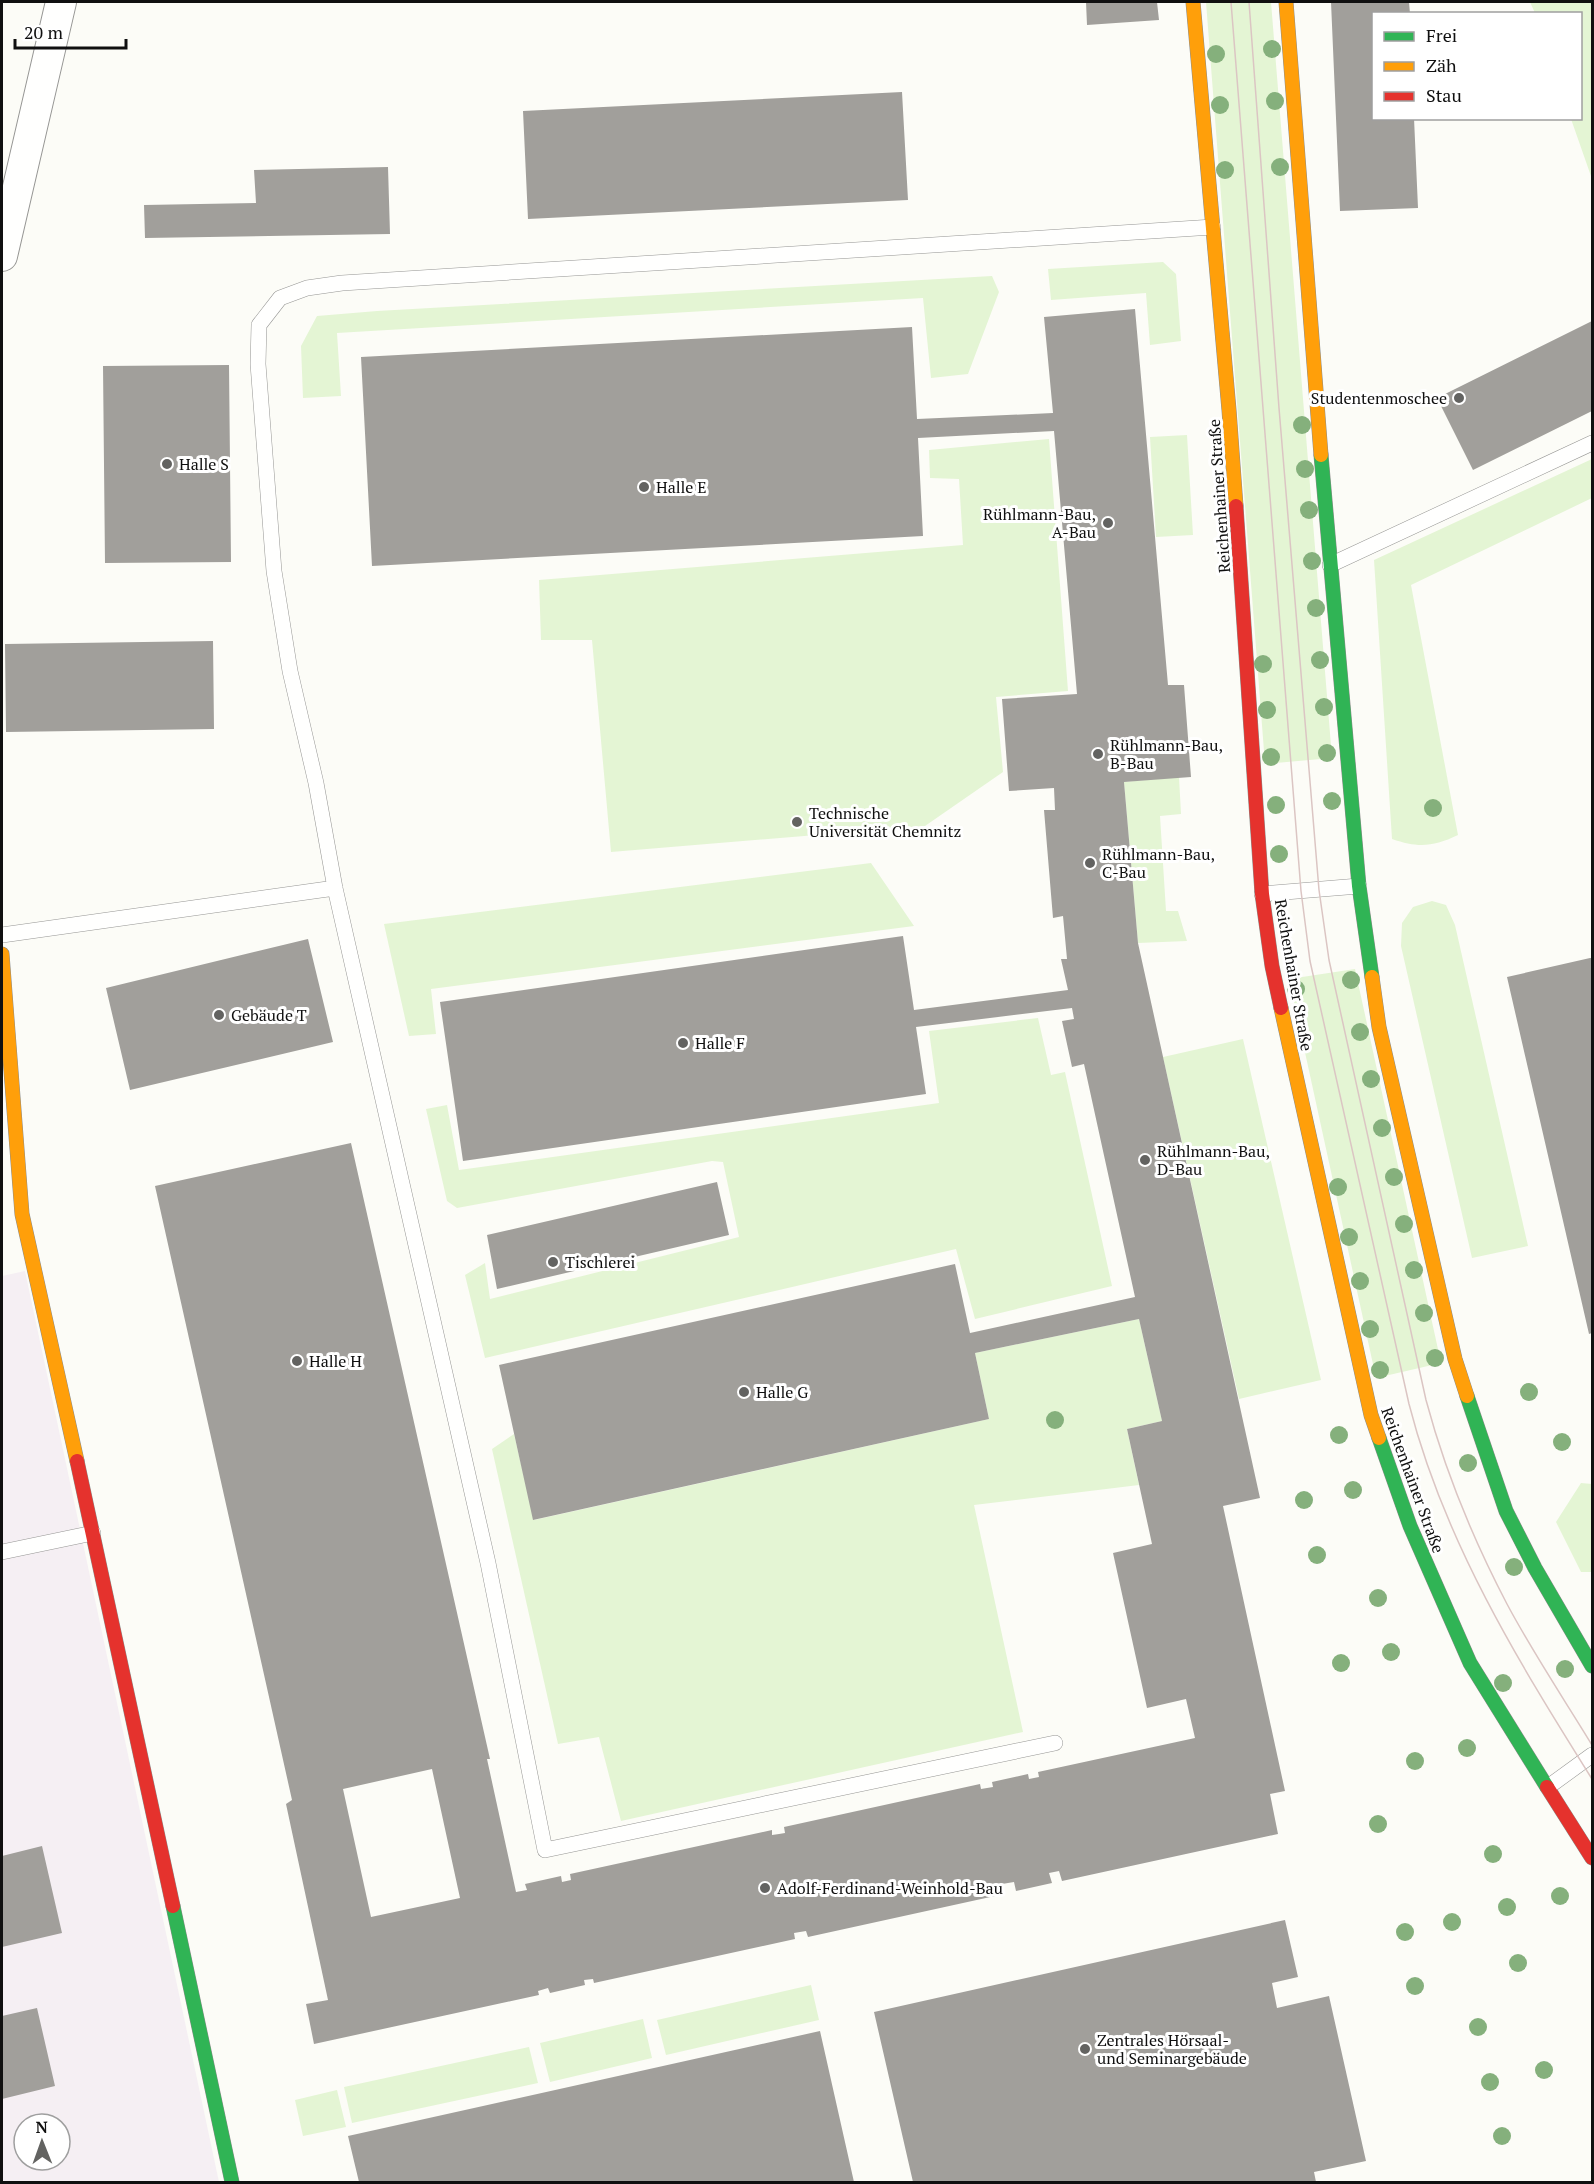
<svg xmlns="http://www.w3.org/2000/svg" width="1594" height="2184" viewBox="0 0 1594 2184" font-family="'PT Serif',serif">
	<style>
		.industrial { fill: #f5eff3; fill-rule: evenodd }
		.green { fill: #e4f5d4 }
		.building { fill: #a19f9b; fill-rule: evenodd }
		.lines { fill: none; stroke-linecap: round; stroke-linejoin: round }
		.lane-casing { stroke: #969694; stroke-width: 16 }
		.street-casing { stroke: #969694; stroke-width: 32 }
		.fast-casing { stroke: #8d8d8b; stroke-width: 15 }
		.slow-casing { stroke: #8d8d8b; stroke-width: 15 }
		.jam-casing { stroke: #8d8d8b; stroke-width: 15 }
		.lane { stroke: #fffffe; stroke-width: 15 }
		.street { stroke: #fffffe; stroke-width: 30 }
		.fast { stroke: #30b455; stroke-width: 14 }
		.slow { stroke: #ff9f0a; stroke-width: 14 }
		.jam { stroke: #e5322d; stroke-width: 14 }
		.tram { stroke: #dbc5c3; stroke-width: 1.5 }
		.tree { fill: #85b07c }
		.poi-dot { fill: #636361; stroke: #fff; stroke-width: 2 }
		.labels { text-anchor: middle; stroke-width: 6; stroke-linejoin: round; paint-order: stroke }
		.poi-label { font-size: 16px; fill: #101010; stroke: #fff; text-anchor: start }
		.street-label { font-size: 16px; fill: #101010; stroke: #fff }
	</style>
	<rect width="100%" height="100%" fill="#fcfcf7"/>
	<path class="industrial" d="M 25,1271 L 219,2182 L 2,2182 L 2,1276 ZM 24,2124 L 60,2124 L 60,2160 L 24,2160 Z"/>
	<path class="green" d="M 1206,2 L 1271,2 L 1332,758 L 1265,764 Z
		M 1530,2 L 1592,2 L 1592,179 L 1571,119 L 1580,118 L 1580,14 L 1535,13 Z
		M 1163,262 L 1176,274 L 1181,341 L 1150,345 L 1146,293 L 1051,300 L 1048,269 Z
		M 992,276 L 999,292 L 968,374 L 931,378 L 923,298 L 337,333 L 341,396 L 303,398 L 301,346 L 317,316 L 377,311 Z
		M 1187,435 L 1193,535 L 1156,537 L 1150,437 Z
		M 1049,439 L 1068,691 L 996,697 L 1003,772 L 925,826 L 611,852 L 592,640 L 541,640 L 539,580 L 963,545 L 959,479 L 930,478 L 929,450 Z
		M 1592,459 L 1592,498 L 1411,585 L 1458,835 C 1433,847 1418,848 1392,839 L 1374,560 Z
		M 1179,777 L 1181,814 L 1160,816 L 1166,911 L 1178,911 L 1187,941 L 1138,943 L 1124,782 Z
		M 871,863 L 914,926 L 431,989 L 436,1034 L 409,1036 L 384,924 Z
		M 1432,901 L 1446,905 L 1455,925 L 1528,1246 L 1472,1258 L 1401,946 L 1402,923 L 1413,907 Z
		M 1355,969 L 1441,1363 L 1376,1378 L 1289,979 Z
		M 1038,1018 L 1051,1075 L 1065,1072 L 1112,1286 L 975,1319 L 956,1249 L 485,1358 L 465,1275 L 485,1263 L 490,1299 L 739,1237 L 723,1162 L 712,1161 L 457,1208 L 447,1201 L 426,1109 L 447,1105 L 459,1170 L 939,1103 L 929,1031 Z
		M 1243,1039 L 1321,1380 L 1239,1399 L 1163,1057 Z
		M 1139,1319 L 1162,1421 L 1127,1429 L 1139,1485 L 974,1505 L 1023,1732 L 621,1821 L 599,1737 L 558,1744 L 492,1449 L 514,1434 L 534,1520 L 989,1419 L 975,1353 Z
		M 1581,1483 L 1592,1484 L 1592,1572 L 1581,1572 L 1556,1522 Z
		M 811,1985 L 819,2020 L 666,2055 L 657,2020 Z
		M 643,2019 L 652,2058 L 550,2082 L 540,2043 Z
		M 529,2047 L 538,2083 L 352,2123 L 344,2087 Z
		M 337,2090 L 346,2127 L 303,2136 L 295,2100 Z"/>
	<path class="building" d="M 1086,2 L 1157,2 L 1159,20 L 1087,25 Z
		M 1331,2 L 1409,2 L 1410,14 L 1374,14 L 1374,118 L 1414,118 L 1418,208 L 1340,211 Z
		M 902,92 L 908,200 L 528,219 L 523,111 Z
		M 388,167 L 390,234 L 145,238 L 144,205 L 256,203 L 254,170 Z
		M 1135,309 L 1168,685 L 1184,685 L 1191,777 L 1124,782 L 1138,943 L 1260,1498 L 1223,1506 L 1285,1791 L 1270,1794 L 1278,1834 L 1062,1881 L 1059,1871 L 1049,1873 L 1052,1883 L 1016,1891 L 1014,1882 L 1002,1884 L 1004,1894 L 808,1937 L 806,1931 L 794,1933 L 795,1939 L 594,1983 L 593,1979 L 584,1980 L 585,1985 L 550,1993 L 548,1988 L 538,1991 L 539,1995 L 314,2044 L 306,2004 L 328,2000 L 286,1804 L 292,1800 L 155,1186 L 351,1143 L 490,1759 L 487,1759 L 516,1892 L 527,1890 L 525,1884 L 561,1876 L 562,1882 L 571,1880 L 570,1874 L 772,1830 L 772,1835 L 779,1834 L 785,1833 L 784,1827 L 980,1784 L 981,1789 L 993,1787 L 992,1782 L 1028,1774 L 1029,1779 L 1039,1777 L 1038,1772 L 1195,1738 L 1186,1699 L 1147,1708 L 1113,1553 L 1152,1544 L 1127,1429 L 1162,1421 L 1139,1319 L 975,1353 L 989,1419 L 533,1520 L 499,1365 L 955,1264 L 970,1333 L 1135,1297 L 1084,1064 L 1072,1067 L 1062,1021 L 1074,1019 L 1072,1008 L 916,1027 L 926,1094 L 463,1161 L 440,1002 L 903,936 L 914,1010 L 1068,990 L 1061,959 L 1067,959 L 1063,916 L 1053,918 L 1044,810 L 1055,810 L 1054,788 L 1009,791 L 1002,699 L 1077,694 L 1054,431 L 918,438 L 923,536 L 372,566 L 361,357 L 912,327 L 917,419 L 1053,413 L 1044,317 ZM 432,1769 L 460,1898 L 371,1917 L 343,1789 Z
		M 1592,321 L 1592,411 L 1473,470 L 1437,398 Z
		M 229,365 L 231,562 L 105,563 L 103,366 Z
		M 213,641 L 214,729 L 6,732 L 5,644 Z
		M 308,939 L 333,1042 L 130,1090 L 106,988 Z
		M 1590,958 L 1592,958 L 1592,1333 L 1589,1334 L 1507,977 Z
		M 717,1182 L 729,1235 L 497,1289 L 487,1235 Z
		M 42,1846 L 62,1933 L 2,1947 L 2,1856 Z
		M 1285,1920 L 1298,1977 L 1272,1983 L 1277,2008 L 1329,1996 L 1366,2161 L 1314,2172 L 1316,2182 L 913,2182 L 874,2012 Z
		M 37,2008 L 55,2086 L 2,2099 L 2,2016 Z
		M 820,2031 L 854,2182 L 359,2182 L 348,2136 Z"/>
	<g class="lines">
		<g class="lane-casing">
			<path id="lane" d="M 1330,565 L 1592,443
				M 1262,894 L 1359,886
				M 2,935 L 335,888
				M 2,1552 L 93,1533
				M 1055,1743 L 545,1850 L 488,1563 L 335,888 L 316,783 L 290,671 L 274,571 L 258,364 L 259,325 L 280,298 L 307,288 L 342,283 L 1213,227
				M 1548,1787 L 1592,1755"/>
		</g>
		<g class="street-casing">
			<path id="street" d="M 2,256 L 61,2"/>
		</g>
		<g class="fast-casing">
			<path id="fast" d="M 1321,455 L 1359,886 L 1372,977
				M 1467,1396 L 1506,1511 L 1535,1568 L 1592,1666
				M 1379,1438 L 1410,1526 L 1470,1663 L 1547,1787
				M 173,1906 L 232,2182"/>
		</g>
		<g class="slow-casing">
			<path id="slow" d="M 1193,2 L 1229,410 L 1236,506
				M 1286,2 L 1321,455
				M 2,954 L 22,1214 L 77,1461
				M 1372,977 L 1379,1027 L 1455,1359 L 1467,1396
				M 1281,1008 L 1371,1415 L 1379,1438"/>
		</g>
		<g class="jam-casing">
			<path id="jam" d="M 1236,506 L 1262,894 L 1272,966 L 1281,1008
				M 77,1461 L 173,1906
				M 1547,1787 L 1592,1858"/>
		</g>
		<use href="#lane" class="lane"/>
		<use href="#street" class="street"/>
		<use href="#fast" class="fast"/>
		<use href="#slow" class="slow"/>
		<use href="#jam" class="jam"/>
		<path class="tram" d="M 1231,2 L 1301,891 L 1310,961 L 1409,1404 C 1444,1541 1518,1661 1592,1779
			M 1249,2 L 1279,408 L 1319,890 L 1329,960 L 1426,1400 C 1445,1471 1473,1539 1507,1604 C 1533,1653 1564,1699 1592,1745"/>
	</g>
	<g class="tree">
		<circle cx="1272" cy="49" r="9"/>
		<circle cx="1216" cy="54" r="9"/>
		<circle cx="1275" cy="101" r="9"/>
		<circle cx="1220" cy="105" r="9"/>
		<circle cx="1280" cy="167" r="9"/>
		<circle cx="1225" cy="170" r="9"/>
		<circle cx="1302" cy="425" r="9"/>
		<circle cx="1305" cy="469" r="9"/>
		<circle cx="1309" cy="510" r="9"/>
		<circle cx="1312" cy="561" r="9"/>
		<circle cx="1316" cy="608" r="9"/>
		<circle cx="1320" cy="660" r="9"/>
		<circle cx="1263" cy="664" r="9"/>
		<circle cx="1324" cy="707" r="9"/>
		<circle cx="1267" cy="710" r="9"/>
		<circle cx="1327" cy="753" r="9"/>
		<circle cx="1271" cy="757" r="9"/>
		<circle cx="1332" cy="801" r="9"/>
		<circle cx="1276" cy="805" r="9"/>
		<circle cx="1433" cy="808" r="9"/>
		<circle cx="1279" cy="854" r="9"/>
		<circle cx="1351" cy="980" r="9"/>
		<circle cx="1296" cy="989" r="9"/>
		<circle cx="1360" cy="1032" r="9"/>
		<circle cx="1371" cy="1079" r="9"/>
		<circle cx="1382" cy="1128" r="9"/>
		<circle cx="1394" cy="1177" r="9"/>
		<circle cx="1338" cy="1187" r="9"/>
		<circle cx="1404" cy="1224" r="9"/>
		<circle cx="1349" cy="1237" r="9"/>
		<circle cx="1414" cy="1270" r="9"/>
		<circle cx="1360" cy="1281" r="9"/>
		<circle cx="1424" cy="1313" r="9"/>
		<circle cx="1370" cy="1329" r="9"/>
		<circle cx="1435" cy="1358" r="9"/>
		<circle cx="1380" cy="1370" r="9"/>
		<circle cx="1529" cy="1392" r="9"/>
		<circle cx="1055" cy="1420" r="9"/>
		<circle cx="1339" cy="1435" r="9"/>
		<circle cx="1562" cy="1442" r="9"/>
		<circle cx="1468" cy="1463" r="9"/>
		<circle cx="1353" cy="1490" r="9"/>
		<circle cx="1304" cy="1500" r="9"/>
		<circle cx="1317" cy="1555" r="9"/>
		<circle cx="1514" cy="1567" r="9"/>
		<circle cx="1378" cy="1598" r="9"/>
		<circle cx="1391" cy="1652" r="9"/>
		<circle cx="1341" cy="1663" r="9"/>
		<circle cx="1565" cy="1669" r="9"/>
		<circle cx="1503" cy="1683" r="9"/>
		<circle cx="1467" cy="1748" r="9"/>
		<circle cx="1415" cy="1761" r="9"/>
		<circle cx="1378" cy="1824" r="9"/>
		<circle cx="1493" cy="1854" r="9"/>
		<circle cx="1560" cy="1896" r="9"/>
		<circle cx="1507" cy="1907" r="9"/>
		<circle cx="1452" cy="1922" r="9"/>
		<circle cx="1405" cy="1932" r="9"/>
		<circle cx="1518" cy="1963" r="9"/>
		<circle cx="1415" cy="1986" r="9"/>
		<circle cx="1478" cy="2027" r="9"/>
		<circle cx="1544" cy="2070" r="9"/>
		<circle cx="1490" cy="2082" r="9"/>
		<circle cx="1502" cy="2136" r="9"/>
	</g>
	<g class="poi-dot">
		<circle cx="1459" cy="398" r="6"/>
		<circle cx="167" cy="464" r="6"/>
		<circle cx="644" cy="487" r="6"/>
		<circle cx="1108" cy="523" r="6"/>
		<circle cx="1098" cy="754" r="6"/>
		<circle cx="797" cy="822" r="6"/>
		<circle cx="1090" cy="863" r="6"/>
		<circle cx="219" cy="1015" r="6"/>
		<circle cx="683" cy="1043" r="6"/>
		<circle cx="1145" cy="1160" r="6"/>
		<circle cx="553" cy="1262" r="6"/>
		<circle cx="297" cy="1361" r="6"/>
		<circle cx="744" cy="1392" r="6"/>
		<circle cx="765" cy="1888" r="6"/>
		<circle cx="1085" cy="2049" r="6"/>
	</g>
	<g class="labels">
		<g class="poi-label">
			<text x="1447" y="404" text-anchor="end">Studentenmoschee</text>
			<text x="179" y="470">Halle S</text>
			<text x="656" y="493">Halle E</text>
			<text x="1096" y="520" text-anchor="end">Rühlmann-Bau,<tspan x="1096" dy="18">A-Bau</tspan></text>
			<text x="1110" y="751">Rühlmann-Bau,<tspan x="1110" dy="18">B-Bau</tspan></text>
			<text x="809" y="819">Technische<tspan x="809" dy="18">Universität Chemnitz</tspan></text>
			<text x="1102" y="860">Rühlmann-Bau,<tspan x="1102" dy="18">C-Bau</tspan></text>
			<text x="231" y="1021">Gebäude T</text>
			<text x="695" y="1049">Halle F</text>
			<text x="1157" y="1157">Rühlmann-Bau,<tspan x="1157" dy="18">D-Bau</tspan></text>
			<text x="565" y="1268">Tischlerei</text>
			<text x="309" y="1367">Halle H</text>
			<text x="756" y="1398">Halle G</text>
			<text x="777" y="1894">Adolf-Ferdinand-Weinhold-Bau</text>
			<text x="1097" y="2046">Zentrales Hörsaal-<tspan x="1097" dy="18">und Seminargebäude</tspan></text>
		</g>
		<g class="street-label">
			<text transform="translate(1219 496) rotate(-94)" y="6">Reichenhainer Straße</text>
			<text transform="translate(1294 975) rotate(80)" y="6">Reichenhainer Straße</text>
			<text transform="translate(1413 1480) rotate(70)" y="6">Reichenhainer Straße</text>
		</g>
	</g>
	<rect width="1594" height="2184" fill="none" stroke="#101010" stroke-width="6"/>
	<rect x="1372" y="12" width="210" height="108" fill="#ffffff" stroke="#9f9f9f" stroke-width="1.5"/>
	<rect x="1384" y="32" width="30" height="9" fill="#30b455" stroke="#9f9f9f" stroke-width="1.5"/>
	<text x="1426" y="42" font-size="18" fill="#101010">Frei</text>
	<rect x="1384" y="62" width="30" height="9" fill="#ff9f0a" stroke="#9f9f9f" stroke-width="1.5"/>
	<text x="1426" y="72" font-size="18" fill="#101010">Zäh</text>
	<rect x="1384" y="92" width="30" height="9" fill="#e5322d" stroke="#9f9f9f" stroke-width="1.5"/>
	<text x="1426" y="102" font-size="18" fill="#101010">Stau</text>
	<g transform="translate(42 2142) rotate(359)"><circle r="28" fill="#ffffff" stroke="#9f9f9f" stroke-width="1.5"/>
	<path d="M0-4.5L10 22L0 15L-10 22Z" fill="#636361"/>
	<text y="-9" font-size="16" font-weight="bold" text-anchor="middle" fill="#101010">N</text>
	</g>
	<path d="M15 39v9h111v-9" fill="none" stroke="#101010" stroke-width="3"/>
	<text x="24" y="39" font-size="18" fill="#101010" stroke="#ffffff" stroke-width="4.5" paint-order="stroke">20 m</text>
</svg>
